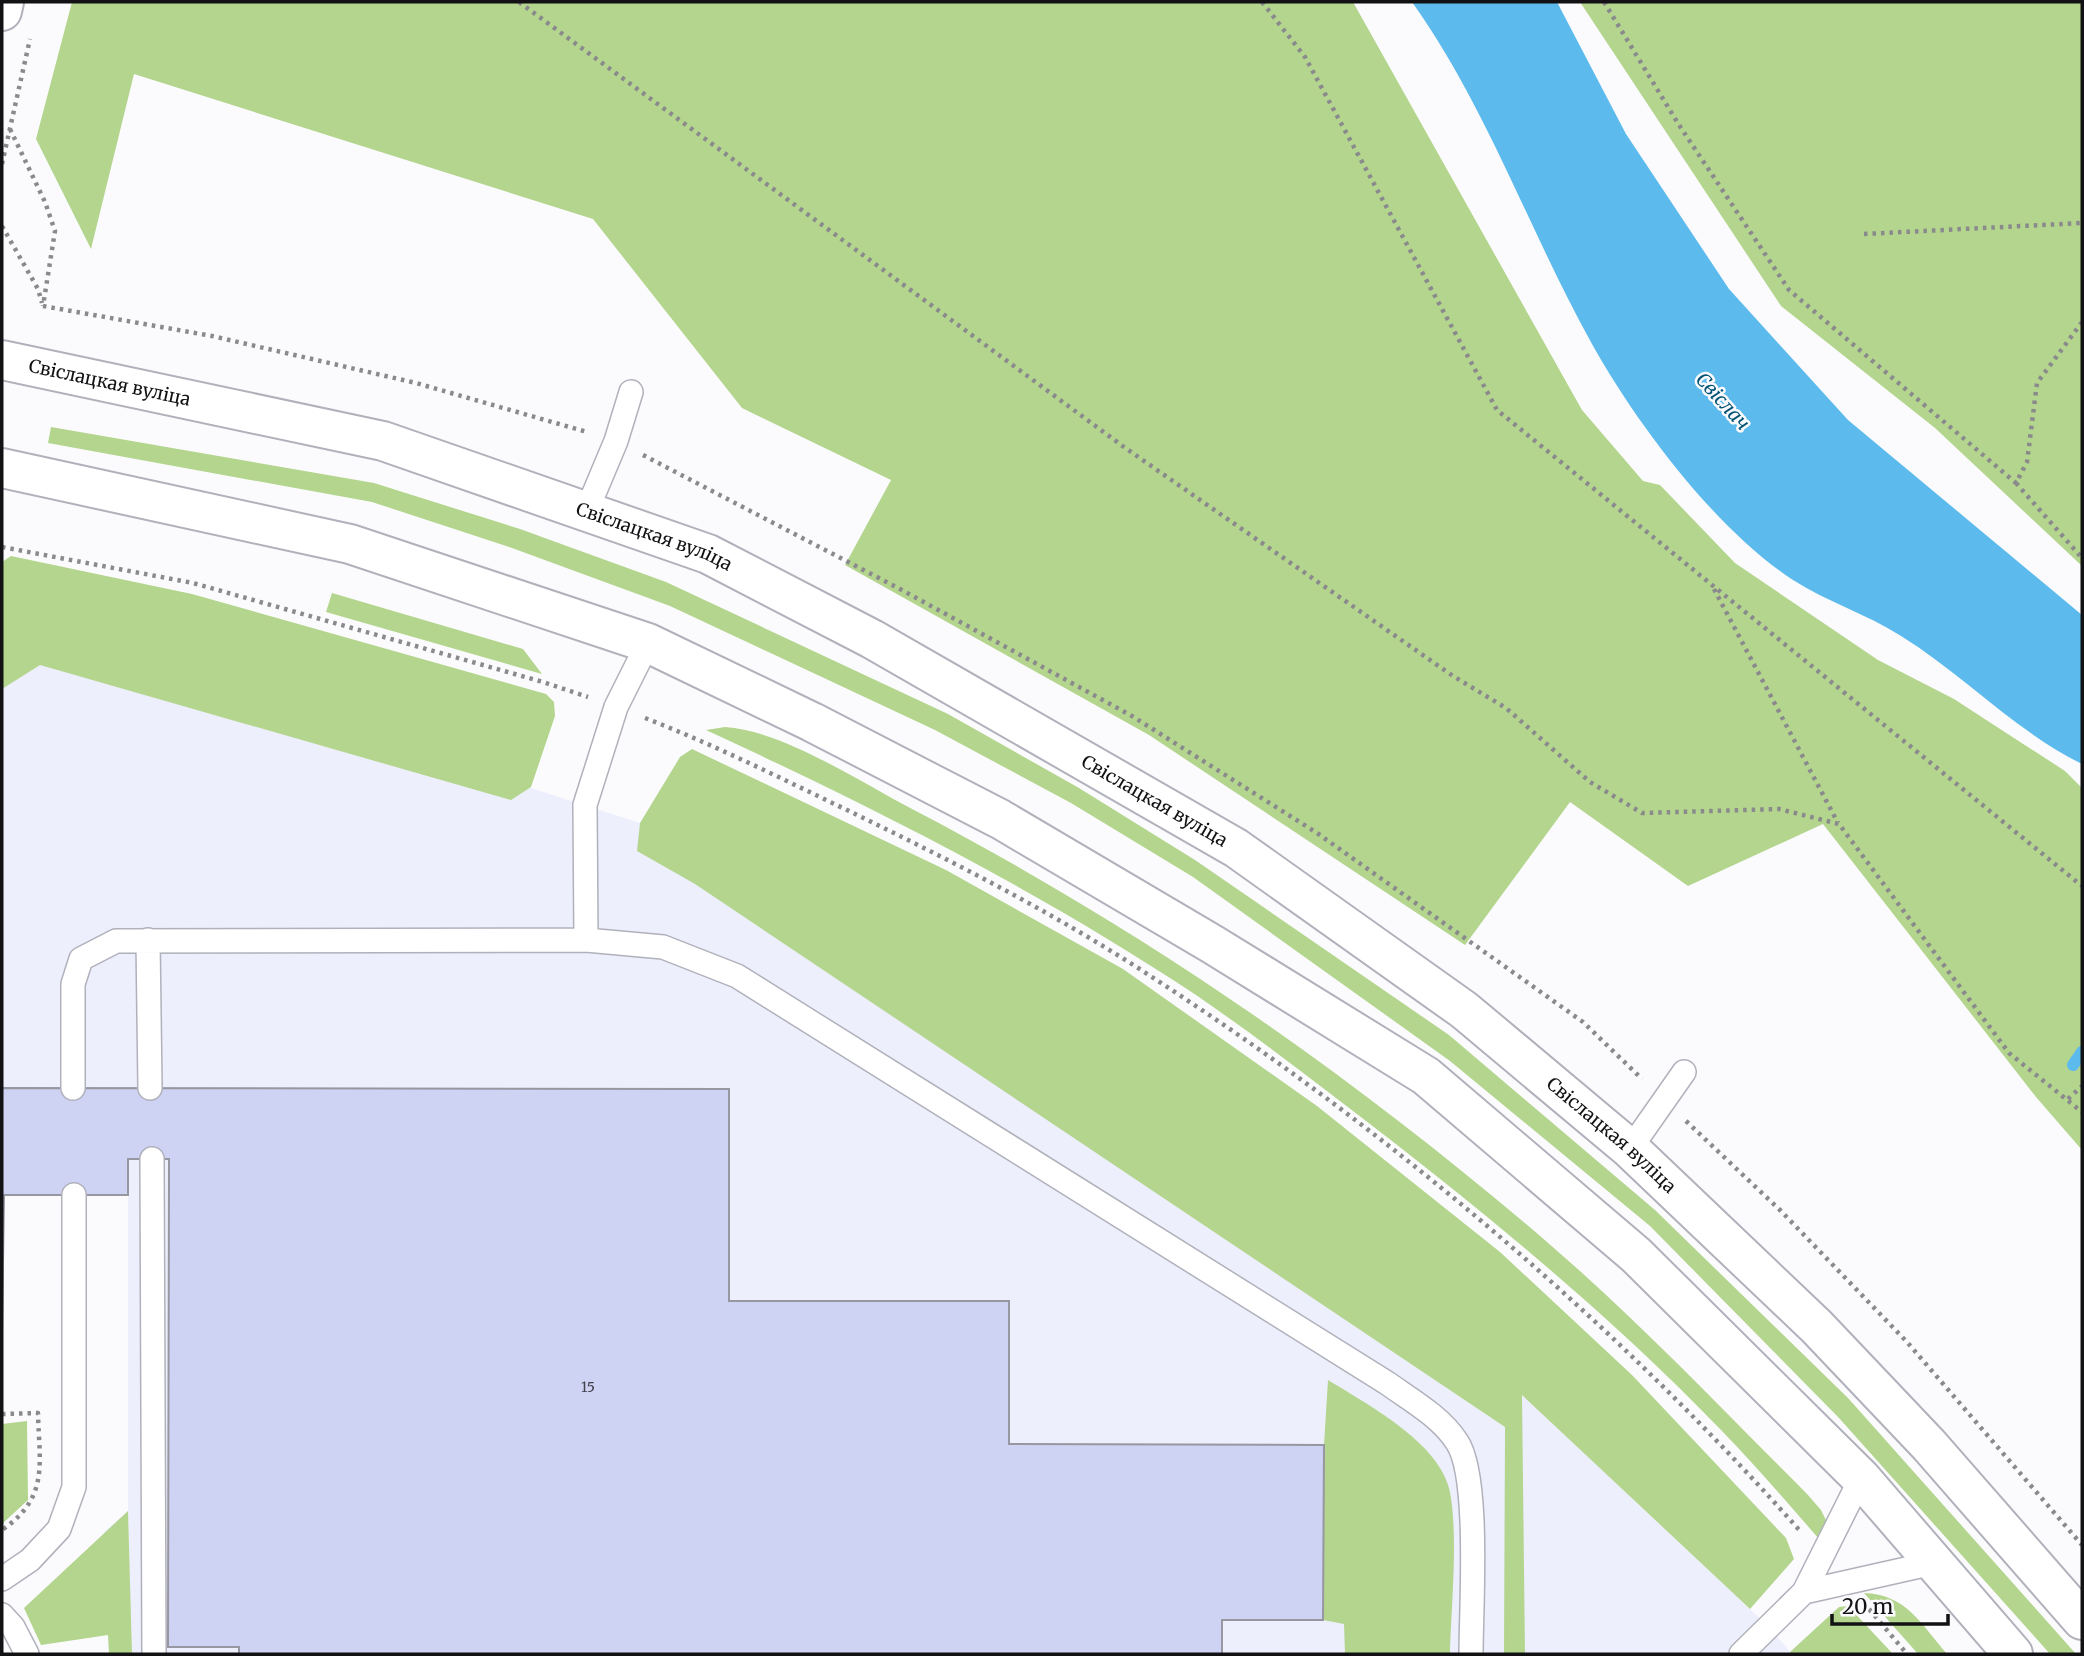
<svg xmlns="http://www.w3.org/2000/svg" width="2084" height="1656" viewBox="0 0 2084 1656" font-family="Merriweather,serif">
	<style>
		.built { fill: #eeeffd }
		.green { fill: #b4d58d }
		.water { fill: #5cbaed }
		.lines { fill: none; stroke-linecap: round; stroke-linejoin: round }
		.stream { stroke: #5cbaed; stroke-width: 12 }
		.building { fill: #ced2f3; stroke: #9697a0; stroke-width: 2 }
		.service-casing { stroke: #b0b1bb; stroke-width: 26 }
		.secondary-casing { stroke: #b0b1bb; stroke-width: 42 }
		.primary-casing { stroke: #b0b1bb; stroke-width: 42 }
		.path { stroke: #8a8a8d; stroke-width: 4.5; stroke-dasharray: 3.5 5; stroke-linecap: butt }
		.service { stroke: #fff; stroke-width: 23 }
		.secondary { stroke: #fff; stroke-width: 38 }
		.primary { stroke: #fff; stroke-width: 38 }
		.labels { text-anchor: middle; stroke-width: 5; stroke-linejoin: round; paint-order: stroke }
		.number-label { font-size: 14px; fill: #41424c }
		.street-label { font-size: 18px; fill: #121215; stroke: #fbfbfd }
		.water-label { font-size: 19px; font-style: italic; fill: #035375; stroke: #fbfbfd }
	</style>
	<rect width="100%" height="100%" fill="#fbfbfd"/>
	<path class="built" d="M 40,631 L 640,823 L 713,853 L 1521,1394 L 1769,1627 L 1792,1654 L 109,1654 L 104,1532 L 128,1511 L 128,1196 L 4,1195 L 2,1329 L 2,661 Z"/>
	<path class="green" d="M 72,2 L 1353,2 L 1582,410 L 1643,481 L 1660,485 L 1735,563 L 1878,660 L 1954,699 L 2065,771 L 2082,788 L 2082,1150 L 2036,1097 L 1823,824 L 1688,886 L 1570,802 L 1465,945 L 1149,735 L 845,565 L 891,480 L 742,408 L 593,219 L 134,74 L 91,249 L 36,139 Z
		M 1580,2 L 2082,2 L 2082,566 L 1935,428 L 1781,306 Z
		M 51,427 L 374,483 L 520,529 L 666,582 L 948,714 L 1079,788 L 1195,860 L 1449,1035 L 1655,1210 L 1848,1398 L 2076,1654 L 2050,1654 L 1839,1418 L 1650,1226 L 1450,1061 L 1193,877 L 1071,803 L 935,730 L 670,606 L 512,548 L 372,502 L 48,443 Z
		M 11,556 L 192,594 L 546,694 L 554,702 L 555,716 L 531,787 L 511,800 L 40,665 L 2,689 L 2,562 Z
		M 332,593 L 523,649 L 542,674 L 326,612 Z
		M 725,727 C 784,731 860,782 914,810 C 1142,929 1352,1074 1547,1242 C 1639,1321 1723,1410 1808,1495 L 1821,1510 L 1827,1522 L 1819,1539 C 1787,1502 1755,1465 1721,1430 C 1620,1325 1506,1230 1392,1141 C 1327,1091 1263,1041 1196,995 C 1041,892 875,808 706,730 Z
		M 692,749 L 946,870 L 1123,969 L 1317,1106 L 1500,1252 L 1632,1375 L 1786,1538 L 1794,1559 L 1750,1609 L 1522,1395 L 1525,1654 L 1504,1654 L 1505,1427 L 695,884 L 637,851 L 640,823 L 680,757 Z
		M 1328,1380 C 1365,1403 1437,1441 1449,1488 C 1459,1530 1451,1609 1450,1654 L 1345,1654 L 1344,1624 L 1323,1620 L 1324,1445 Z
		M 27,1421 L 28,1500 L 2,1524 L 2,1424 Z
		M 128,1511 L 132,1654 L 109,1654 L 108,1635 L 41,1645 L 24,1608 Z
		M 1864,1593 C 1906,1594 1922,1625 1947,1654 L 1918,1654 Z
		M 1848,1606 L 1893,1654 L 1792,1654 L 1790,1652 L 1839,1607 Z"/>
	<path class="water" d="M 1412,2 L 1557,2 L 1626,134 L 1729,289 L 1848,420 L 2082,615 L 2082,764 C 2015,731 1964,675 1901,636 C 1867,614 1827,602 1793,580 C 1716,530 1636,423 1592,344 C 1529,231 1487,107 1412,2 Z"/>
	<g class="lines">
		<path class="stream" d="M 2073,1065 L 2082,1052"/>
	</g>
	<path class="building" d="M 2,1088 L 729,1089 L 729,1301 L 1009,1301 L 1009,1444 L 1324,1445 L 1323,1620 L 1222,1620 L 1222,1654 L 239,1654 L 239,1647 L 168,1647 L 169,1159 L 128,1159 L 128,1195 L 4,1195 L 2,1329 Z"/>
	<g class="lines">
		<g class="service-casing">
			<path id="service" d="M 587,510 L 616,441 L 631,392
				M 148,940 L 150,1088
				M 586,940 L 585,805 L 616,707 L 648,643
				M 73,1088 L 73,984 L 81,959 L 116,941 L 586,940 L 663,947 L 737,976 L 1387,1383 C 1411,1400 1441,1417 1457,1442 C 1480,1476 1471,1608 1471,1654
				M 1630,1149 L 1684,1072
				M 152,1159 L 154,1654
				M 2,1579 L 30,1560 L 59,1529 L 74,1487 L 74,1195
				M 1804,1592 L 1933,1563
				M 2,1615 L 13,1627 L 27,1654
				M 1741,1654 L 1804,1592 L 1861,1478"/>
		</g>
		<g class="secondary-casing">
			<path id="secondary" d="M 2,11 L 4,2"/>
		</g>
		<g class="primary-casing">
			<g id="primary">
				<path id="s1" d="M 2,360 L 383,441 L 708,554 L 872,639 L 1236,848 L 1464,1010 L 1630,1149 L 1817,1327 L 1929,1445 L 2082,1620"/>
				<path d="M 2,468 L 350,544 L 648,643 L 812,722 L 1000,819 L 1212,944 L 1426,1076 L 1636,1255 L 1861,1478 L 2013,1654"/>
			</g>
		</g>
		<path class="path" d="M 519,2 L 1124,447 L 1453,676 L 1506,708 L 1590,782 L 1642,813 L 1779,809 L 1839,824 L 2009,1053 L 2082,1112
			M 1262,2 L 1305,57 L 1497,410 L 2082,886
			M 1604,2 L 1679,125 L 1789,290 L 2016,483 L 2027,462 L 2037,383 L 2082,322
			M 10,129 L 45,202 L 55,231 L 43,306
			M 2,164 L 30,39
			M 2,226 L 38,289 L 42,303
			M 1864,234 L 2082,223
			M 43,306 L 212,336 L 416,383 L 587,432
			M 643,455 L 900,589 L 1132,716 L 1317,833 L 1583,1022 L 1642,1079
			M 2016,483 L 2082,558
			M 2,547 L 193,583 L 543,682 L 588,697
			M 1714,589 L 1838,823
			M 645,718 C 715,745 780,778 847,810 C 952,861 1058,915 1155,979 C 1391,1132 1615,1322 1801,1532
			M 2068,1099 L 2082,1086
			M 1686,1121 L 1781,1211 L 1907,1342 L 2082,1545
			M 2,1414 L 38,1413 C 39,1463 50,1497 2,1530
			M 1869,1609 L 1907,1654"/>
		<use href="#service" class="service"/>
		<use href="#secondary" class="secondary"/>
		<use href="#primary" class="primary"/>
	</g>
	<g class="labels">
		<g class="number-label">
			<text x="588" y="1392">15</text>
		</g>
		<g class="street-label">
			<text dy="6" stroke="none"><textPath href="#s1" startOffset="110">Свіслацкая вуліца</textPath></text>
			<text dy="6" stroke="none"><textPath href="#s1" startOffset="677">Свіслацкая вуліца</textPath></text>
			<text dy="6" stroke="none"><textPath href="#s1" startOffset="1244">Свіслацкая вуліца</textPath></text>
			<text dy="6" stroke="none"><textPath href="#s1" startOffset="1811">Свіслацкая вуліца</textPath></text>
		</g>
		<g class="water-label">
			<text transform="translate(1723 401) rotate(48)" y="7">Свіслач</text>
		</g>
	</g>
	<rect width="2084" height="1656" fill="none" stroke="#121215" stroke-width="7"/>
	<path d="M1832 1614v10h116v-10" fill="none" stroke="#121215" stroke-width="3.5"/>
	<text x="1842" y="1614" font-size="21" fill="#121215" stroke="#fbfbfd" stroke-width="5" paint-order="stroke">20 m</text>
</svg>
